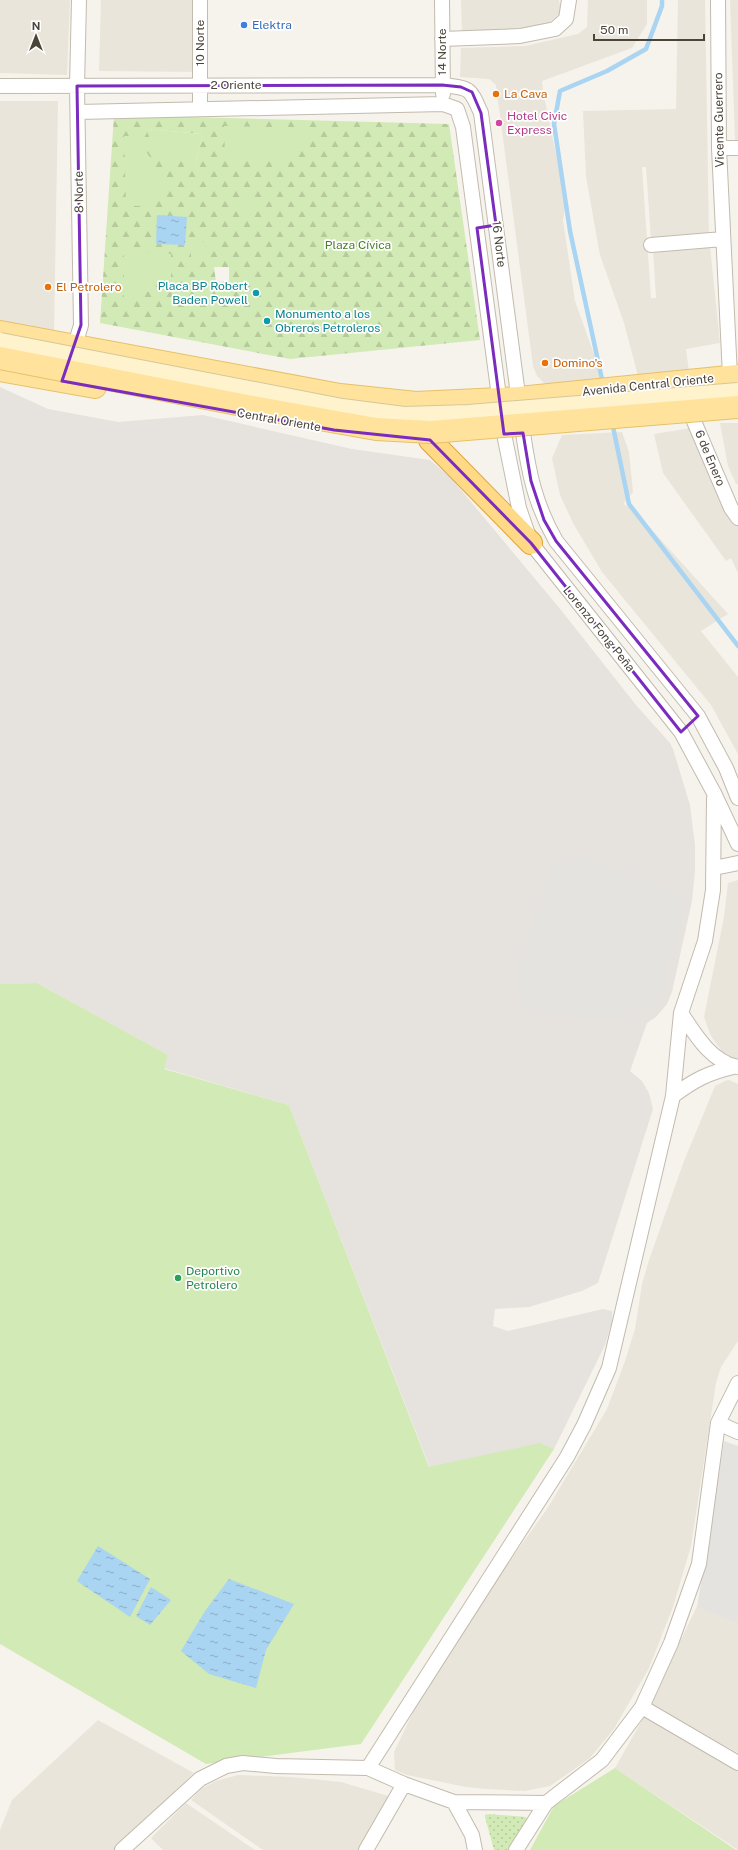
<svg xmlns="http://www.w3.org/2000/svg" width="738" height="1850" viewBox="0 0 738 1850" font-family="'Public Sans',sans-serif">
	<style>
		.residential { fill: #eae5da }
		.industrial { fill: #e6e2dd }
		.grass { fill: url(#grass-dots) }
		.forest { fill: url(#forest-firs); fill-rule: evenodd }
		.green { fill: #d2eab5 }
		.parking { fill: #e5e3e0 }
		.water { fill: url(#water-ripples) }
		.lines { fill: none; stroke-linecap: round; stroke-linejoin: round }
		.stream { stroke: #a9d4f2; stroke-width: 4.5 }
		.minor-casing { stroke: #c2bbae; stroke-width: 16 }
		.primary-casing { stroke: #e6c16a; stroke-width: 24 }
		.trunk-casing { stroke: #e0a43c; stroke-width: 24 }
		.minor { stroke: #fff; stroke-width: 14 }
		.primary { stroke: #ffe39c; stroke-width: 22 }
		.trunk { stroke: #ffd985; stroke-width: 22 }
		.secondary-bridge-casing { stroke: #d6c79b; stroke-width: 22; stroke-linecap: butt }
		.primary-bridge-casing { stroke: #e6c16a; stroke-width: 24; stroke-linecap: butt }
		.secondary-bridge { stroke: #fff3cd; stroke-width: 20 }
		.primary-bridge { stroke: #ffe39c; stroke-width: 22 }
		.marked { fill: none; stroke: #7b2cbf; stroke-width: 3; stroke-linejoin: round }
		.shop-dot { fill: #3f7fe0; stroke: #fff; stroke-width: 1.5 }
		.food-dot { fill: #e8710a; stroke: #fff; stroke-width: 1.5 }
		.hotel-dot { fill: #d1479c; stroke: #fff; stroke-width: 1.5 }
		.culture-dot { fill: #0f9aa8; stroke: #fff; stroke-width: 1.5 }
		.leisure-dot { fill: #2e9e5b; stroke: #fff; stroke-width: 1.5 }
		.labels { text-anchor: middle; stroke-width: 3.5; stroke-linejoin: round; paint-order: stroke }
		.shop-label { font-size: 12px; fill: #366cbe; stroke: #fff; text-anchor: start }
		.street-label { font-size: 12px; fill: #4b4439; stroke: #fff }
		.food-label { font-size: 12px; fill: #c56008; stroke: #fff; text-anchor: start }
		.hotel-label { font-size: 12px; fill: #b23c85; stroke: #fff; text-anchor: start }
		.park-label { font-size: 12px; fill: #4a7f2a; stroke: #fff }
		.culture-label { font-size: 12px; fill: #0d838f; stroke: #fff; text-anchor: end }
		.leisure-label { font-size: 12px; fill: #27864d; stroke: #fff; text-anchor: start }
	</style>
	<defs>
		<pattern id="grass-dots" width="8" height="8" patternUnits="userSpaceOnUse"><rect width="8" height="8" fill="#d2eab5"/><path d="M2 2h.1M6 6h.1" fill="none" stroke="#b6ca9c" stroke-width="1.8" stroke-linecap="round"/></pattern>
		<pattern id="forest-firs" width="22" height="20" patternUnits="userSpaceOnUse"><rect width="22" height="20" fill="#d2eab5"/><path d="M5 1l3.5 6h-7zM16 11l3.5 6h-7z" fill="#b6ca9c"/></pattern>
		<pattern id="water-ripples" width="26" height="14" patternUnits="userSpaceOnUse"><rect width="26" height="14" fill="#a9d4f2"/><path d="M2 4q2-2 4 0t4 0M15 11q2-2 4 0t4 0" fill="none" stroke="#8caec5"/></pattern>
	</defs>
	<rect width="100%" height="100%" fill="#f6f3ec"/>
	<path class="residential" d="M 0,0 L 70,0 L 67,75 L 0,73 Z
		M 101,0 L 198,0 L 198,72 L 99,71 Z
		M 461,0 L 559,0 L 561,12 L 543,28 L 462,32 Z
		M 588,0 L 647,0 L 647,24 L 632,48 L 542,81 L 543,91 L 566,203 L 563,220 L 575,301 L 605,385 L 561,389 L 544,383 L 537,376 L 533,366 L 496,85 L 489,79 L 460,77 L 461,48 L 525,46 L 578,34 L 587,27 Z
		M 678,0 L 705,0 L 709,236 L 651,239 L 646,167 L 642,167 L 651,298 L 656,298 L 653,250 L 710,246 L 720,343 L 686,349 L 689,372 L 638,376 L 624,323 L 600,255 L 586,177 L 583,111 L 676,109 Z
		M 730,0 L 738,0 L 738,140 L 735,140 Z
		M 0,101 L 58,101 L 54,334 L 0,324 Z
		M 720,423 L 738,423 L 738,484 L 736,484 L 728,466 Z
		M 691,428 L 738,525 L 738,573 L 731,558 L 726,561 L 663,473 L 654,434 Z
		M 622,432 L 629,452 L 633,492 L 623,504 L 633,509 L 728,614 L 701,631 L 738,677 L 738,754 L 711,705 L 602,572 L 573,523 L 560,495 L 552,458 L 562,435 Z
		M 738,880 L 738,1060 L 726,1057 L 711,1036 L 704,1017 L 724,917 L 728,883 Z
		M 729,1080 L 738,1084 L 738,1341 L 721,1367 L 716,1383 L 691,1546 L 673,1607 L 649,1668 L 614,1729 L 589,1759 L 550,1786 L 525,1791 L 485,1789 L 466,1787 L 407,1775 L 395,1770 L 394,1752 L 421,1696 L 509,1562 L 547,1509 L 607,1409 L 625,1361 L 635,1329 L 642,1284 L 649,1260 L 684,1161 L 715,1086 L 725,1081 Z
		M 697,1606 L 738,1624 L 738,1753 L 650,1705 Z
		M 645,1715 L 738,1770 L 738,1850 L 615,1768 Z
		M 98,1720 L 194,1773 L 114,1850 L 0,1850 L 0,1830 L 12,1800 Z
		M 238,1775 L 292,1777 L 341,1782 L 392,1797 L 361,1850 L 263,1850 L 191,1800 L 201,1789 L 216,1781 Z
		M 186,1803 L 255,1850 L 163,1850 L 151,1838 Z"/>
	<path class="industrial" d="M 0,387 L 48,409 L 118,422 L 203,415 L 352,449 L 430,460 L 451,478 L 561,610 L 636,705 L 670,743 L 673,749 L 690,805 L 695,846 L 695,871 L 692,901 L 672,992 L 667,1004 L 656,1017 L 647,1023 L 630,1071 L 642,1081 L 649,1093 L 653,1109 L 598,1283 L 582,1291 L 529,1307 L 495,1309 L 493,1326 L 508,1331 L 603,1309 L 612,1311 L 612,1321 L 605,1345 L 554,1449 L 540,1444 L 430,1468 L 289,1105 L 163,1068 L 168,1055 L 37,983 L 0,984 Z"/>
	<path class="grass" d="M 489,1814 L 526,1817 L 528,1820 L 514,1850 L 494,1850 L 485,1817 L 485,1815 Z"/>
	<path class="forest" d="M 114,115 L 449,124 L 480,340 L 290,359 L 100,323 ZM 146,129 L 203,134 L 196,162 ZM 124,249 L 151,282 L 147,292 ZM 214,267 L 229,267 L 229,281 L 216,282 Z"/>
	<path class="green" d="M 224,126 L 310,128 L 295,159 L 225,158 Z
		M 146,129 L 203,134 L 196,162 L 158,159 Z
		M 124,136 L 137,136 L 166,184 L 153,207 L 126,205 Z
		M 255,197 L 254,214 L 237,213 L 237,198 Z
		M 191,242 L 206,242 L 206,260 L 191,260 Z
		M 124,249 L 171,254 L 171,284 L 151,282 L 147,292 L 137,300 L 124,297 Z
		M 37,983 L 168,1055 L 164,1069 L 289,1105 L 429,1467 L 540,1443 L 554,1449 L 361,1744 L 206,1764 L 0,1644 L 0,984 Z
		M 615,1768 L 736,1850 L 530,1850 L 554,1806 Z"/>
	<path class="parking" d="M 583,855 L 686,899 L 660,996 L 617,1020 L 522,1010 L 517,970 L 554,863 Z
		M 724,1441 L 738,1446 L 738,1624 L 697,1607 Z"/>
	<path class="water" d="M 157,215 L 187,217 L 185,245 L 156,244 Z
		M 98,1546 L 150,1579 L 130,1617 L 77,1581 Z
		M 229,1579 L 294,1604 L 266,1650 L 256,1688 L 209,1674 L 181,1651 L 205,1611 Z
		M 151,1587 L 171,1600 L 150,1625 L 136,1616 Z"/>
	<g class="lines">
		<path class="stream" d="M 603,384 L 570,231 L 554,124 L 560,91 L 607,71 L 646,49 L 662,6 L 662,0
			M 612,422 L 629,504 L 738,646"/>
		<g class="minor-casing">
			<path id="minor" d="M 200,0 L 200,109
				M 442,0 L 443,94
				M 718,0 L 719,148 L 730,376
				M 442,39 L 520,36 L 555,29 L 566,19 L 569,0
				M 0,86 L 442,85 C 471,88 470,88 481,113 L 523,433 C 529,474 535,504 556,541 L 698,716 L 726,768 L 738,798
				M 78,112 L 443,104 L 457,109 L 463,127 L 504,434 L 519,508 L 531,543 L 681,732 L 714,793 L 738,844
				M 719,148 L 738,148
				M 651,245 L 723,239
				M 73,352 L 81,325 L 77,86 L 79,0
				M 693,419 L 731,508 L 738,518
				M 714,868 L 738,863
				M 681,1013 C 695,1034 711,1062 738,1067
				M 673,1096 C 694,1080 708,1073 733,1067
				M 718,1423 L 738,1432
				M 642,1707 L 738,1763
				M 368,1768 L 567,1457 L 584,1425 L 609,1368 L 673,1096 L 681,1013 L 705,941 L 713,890 L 714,798
				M 454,1802 L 472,1835 L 475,1850
				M 122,1850 L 200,1779 L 226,1766 L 243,1763 L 276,1766 L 368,1768 L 404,1784 L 454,1802 L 546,1803
				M 366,1850 L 404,1784
				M 516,1850 L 546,1803 L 602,1760 L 642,1707 L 671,1643 L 699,1564 L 718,1423 L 738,1383"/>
		</g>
		<g class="primary-casing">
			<path id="primary" d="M 0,332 L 340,395 L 416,403 L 519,398 L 738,376
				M 0,370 L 95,387"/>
		</g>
		<g class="trunk-casing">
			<path id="trunk" d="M 430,440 L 531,543"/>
		</g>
		<use href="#minor" class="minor"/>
		<use href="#primary" class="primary"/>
		<use href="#trunk" class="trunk"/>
		<g class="secondary-bridge-casing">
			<path id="secondary-bridge" d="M 0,343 L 342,409 L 404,417 L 469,415 L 738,393"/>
		</g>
		<g class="primary-bridge-casing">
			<path id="primary-bridge" d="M 0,358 L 258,408 L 376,429 L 431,432 L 738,407"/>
		</g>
		<use href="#secondary-bridge" class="secondary-bridge"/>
		<use href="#primary-bridge" class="primary-bridge"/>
	</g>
	<path class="marked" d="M 442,85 L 461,87 L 472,92 L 481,113 L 496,225 L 477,228 L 504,434 L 523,433 L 531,481 L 544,520 L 556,541 L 698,716 L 681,732 L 531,543 L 430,440 L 334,430 L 62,381 L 81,325 L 77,86 Z"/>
	<circle class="shop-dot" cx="244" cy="25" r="4"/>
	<g class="food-dot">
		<circle cx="496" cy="94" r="4"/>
		<circle cx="48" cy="287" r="4"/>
		<circle cx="545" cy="363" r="4"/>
	</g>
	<circle class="hotel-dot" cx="499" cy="123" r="4"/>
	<g class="culture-dot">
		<circle cx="256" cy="293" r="4"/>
		<circle cx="267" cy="321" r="4"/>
	</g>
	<circle class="leisure-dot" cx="178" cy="1278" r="4"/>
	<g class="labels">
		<g class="shop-label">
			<text x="252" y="29">Elektra</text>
		</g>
		<g class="street-label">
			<text transform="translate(200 43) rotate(-90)" y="4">10 Norte</text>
			<text transform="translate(442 52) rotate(-90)" y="4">14 Norte</text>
			<text x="236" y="89">2 Oriente</text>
			<text transform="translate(719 120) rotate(-91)" y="4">Vicente Guerrero</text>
			<text transform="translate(79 192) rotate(-91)" y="4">8 Norte</text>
			<text transform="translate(499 244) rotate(83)" y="4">16 Norte</text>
			<text transform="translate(648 385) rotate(-6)" y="4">Avenida Central Oriente</text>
			<text transform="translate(279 420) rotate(10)" y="4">Central Oriente</text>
			<text transform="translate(710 458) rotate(67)" y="4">6 de Enero</text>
			<text transform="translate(599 629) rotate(51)" y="4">Lorenzo Fong Peña</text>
		</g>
		<g class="food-label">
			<text x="504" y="98">La Cava</text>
			<text x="56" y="291">El Petrolero</text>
			<text x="553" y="367">Domino's</text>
		</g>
		<g class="hotel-label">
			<text x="507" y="120">Hotel Civic<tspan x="507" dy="14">Express</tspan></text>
		</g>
		<g class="park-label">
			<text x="358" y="249">Plaza Cívica</text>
		</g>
		<g class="culture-label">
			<text x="248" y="290">Placa BP Robert<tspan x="248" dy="14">Baden Powell</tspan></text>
			<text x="275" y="318" text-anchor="start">Monumento a los<tspan x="275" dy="14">Obreros Petroleros</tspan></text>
		</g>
		<g class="leisure-label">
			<text x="186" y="1275">Deportivo<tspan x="186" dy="14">Petrolero</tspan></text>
		</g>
	</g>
	<g transform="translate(36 36)" stroke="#ffffff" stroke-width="3" paint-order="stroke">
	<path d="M0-3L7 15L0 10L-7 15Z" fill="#4b4439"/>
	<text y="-6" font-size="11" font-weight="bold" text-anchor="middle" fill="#4b4439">N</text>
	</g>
	<path d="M594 34v6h110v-6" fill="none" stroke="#4b4439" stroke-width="2"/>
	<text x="600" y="34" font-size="12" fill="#4b4439" stroke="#ffffff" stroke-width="3" paint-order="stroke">50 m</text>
</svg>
